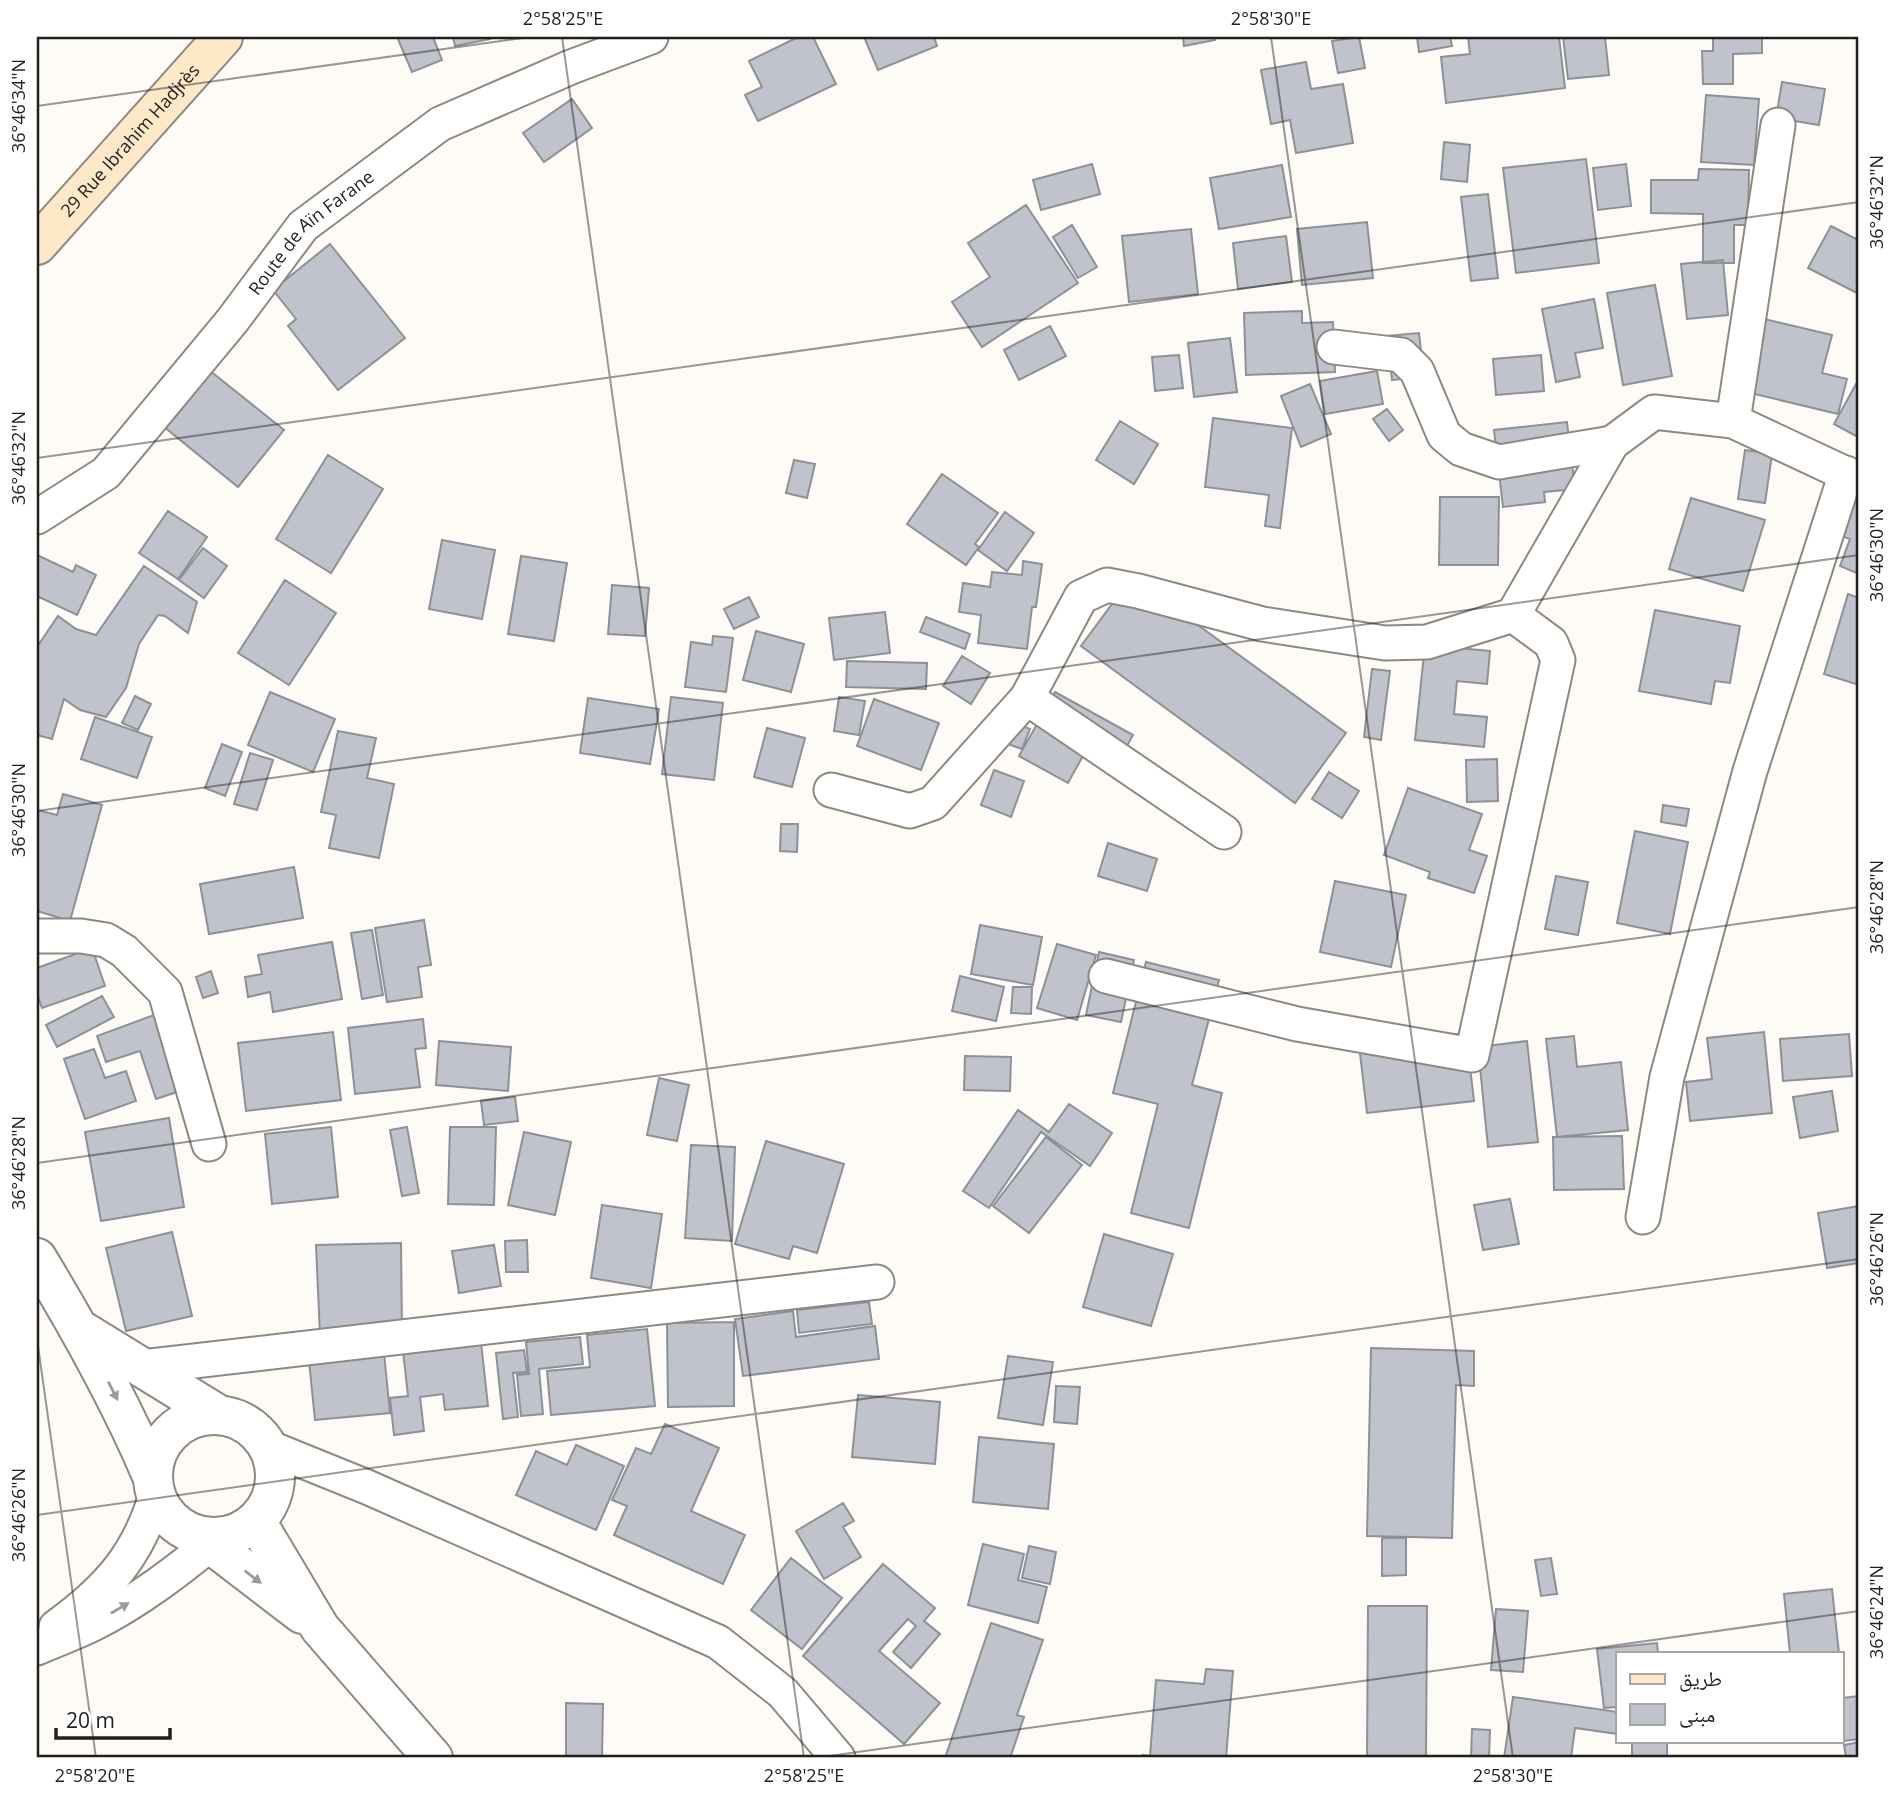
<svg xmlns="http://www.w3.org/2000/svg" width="1896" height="1795" viewBox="0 0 1896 1795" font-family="'Open Sans','Noto Naskh Arabic',sans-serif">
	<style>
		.building { fill: #c1c3cc; stroke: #8e9098; stroke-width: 2 }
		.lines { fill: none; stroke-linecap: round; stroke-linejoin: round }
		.minor-casing { stroke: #8e8880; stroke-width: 37 }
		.tertiary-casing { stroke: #8e8880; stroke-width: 42 }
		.secondary-casing { stroke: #8e8880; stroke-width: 42 }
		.minor { stroke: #fff; stroke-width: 33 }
		.tertiary { stroke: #fff; stroke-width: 38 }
		.secondary { stroke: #fde8c8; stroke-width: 38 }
		.oneway { fill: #9b9a99 }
		.ticks { fill: none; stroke: #211f1c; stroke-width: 2; stroke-opacity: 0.45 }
		.labels { text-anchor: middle; stroke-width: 5; stroke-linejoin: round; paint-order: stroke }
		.street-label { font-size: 18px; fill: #211f1c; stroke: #fff }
		.neatline { fill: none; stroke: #211f1c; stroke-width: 2.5 }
		.ticks-label { font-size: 18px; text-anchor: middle; fill: #211f1c }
	</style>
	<rect width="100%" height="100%" fill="#fefaf5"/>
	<path class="building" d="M 397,37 L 433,37 L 442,60 L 412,72 Z
		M 453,37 L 489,37 L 490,39 L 455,46 Z
		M 798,37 L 813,37 L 836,84 L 758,121 L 745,95 L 762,87 L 749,61 Z
		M 864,37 L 934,37 L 937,46 L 878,70 Z
		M 1183,37 L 1215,37 L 1215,40 L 1184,46 Z
		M 1359,37 L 1365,68 L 1338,73 L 1332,41 Z
		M 1417,37 L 1450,37 L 1452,46 L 1419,52 Z
		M 1468,37 L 1559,37 L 1565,88 L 1446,103 L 1441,57 L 1470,54 Z
		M 1563,37 L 1605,37 L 1609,75 L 1568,79 Z
		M 1713,37 L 1762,37 L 1762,53 L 1733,54 L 1733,84 L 1703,84 L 1702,51 L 1713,51 Z
		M 1306,62 L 1311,89 L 1343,84 L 1353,143 L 1296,153 L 1290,120 L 1271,124 L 1261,70 Z
		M 1782,82 L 1825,89 L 1819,125 L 1776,118 Z
		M 1706,95 L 1759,99 L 1754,165 L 1701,162 Z
		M 572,99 L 592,128 L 544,162 L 523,133 Z
		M 1444,142 L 1470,145 L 1467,182 L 1441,179 Z
		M 1586,159 L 1599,263 L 1516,273 L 1503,168 Z
		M 1092,164 L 1100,194 L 1041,210 L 1033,180 Z
		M 1626,164 L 1631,206 L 1598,210 L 1593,168 Z
		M 1282,165 L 1291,217 L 1219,229 L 1210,178 Z
		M 1699,169 L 1749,170 L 1748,225 L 1734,225 L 1734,263 L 1703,263 L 1703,214 L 1651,213 L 1651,180 L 1698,180 Z
		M 1488,194 L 1498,278 L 1471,281 L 1461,197 Z
		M 1026,205 L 1078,283 L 982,347 L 952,302 L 990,277 L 968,243 Z
		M 1367,222 L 1373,278 L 1302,285 L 1297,229 Z
		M 1072,225 L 1097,267 L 1078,278 L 1053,237 Z
		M 1831,226 L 1856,239 L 1859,232 L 1859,294 L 1808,268 Z
		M 1191,229 L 1198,294 L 1129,302 L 1122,236 Z
		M 1286,236 L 1292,282 L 1238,289 L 1233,243 Z
		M 330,244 L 405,338 L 338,390 L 288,326 L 296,319 L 273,290 Z
		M 1723,260 L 1728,315 L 1687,319 L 1681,264 Z
		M 1655,285 L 1672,376 L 1623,385 L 1607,293 Z
		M 1594,299 L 1603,348 L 1575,353 L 1580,377 L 1556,382 L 1542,309 Z
		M 1302,311 L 1302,323 L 1333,322 L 1335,372 L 1246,375 L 1244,313 Z
		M 1756,317 L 1832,335 L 1822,373 L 1847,379 L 1838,414 L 1738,390 Z
		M 1050,326 L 1066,356 L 1019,380 L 1004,350 Z
		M 1419,333 L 1424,377 L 1392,380 L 1387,336 Z
		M 1230,338 L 1237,392 L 1194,397 L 1188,343 Z
		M 1179,355 L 1183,388 L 1155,391 L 1152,357 Z
		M 1541,355 L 1544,391 L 1496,395 L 1493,359 Z
		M 209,370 L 284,430 L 238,487 L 163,426 Z
		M 1377,371 L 1383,404 L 1325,414 L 1320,381 Z
		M 1310,384 L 1331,434 L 1301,447 L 1281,396 Z
		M 1856,384 L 1859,385 L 1858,437 L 1834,424 Z
		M 1387,409 L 1403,430 L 1389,441 L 1373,419 Z
		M 1213,418 L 1292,428 L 1280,528 L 1265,526 L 1269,495 L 1205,487 Z
		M 1120,421 L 1158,444 L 1134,484 L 1096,460 Z
		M 1567,422 L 1575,489 L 1544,492 L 1545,502 L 1503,507 L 1494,430 Z
		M 1745,450 L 1772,454 L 1765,503 L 1738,499 Z
		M 328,455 L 383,489 L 331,573 L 276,539 Z
		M 794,460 L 815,464 L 807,498 L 786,493 Z
		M 942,474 L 998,513 L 975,544 L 979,547 L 966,565 L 907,524 Z
		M 1835,488 L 1859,496 L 1859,574 L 1840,566 L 1850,539 L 1820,528 Z
		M 1440,497 L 1499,497 L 1498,565 L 1439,565 Z
		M 1691,498 L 1765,520 L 1743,591 L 1669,569 Z
		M 168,511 L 207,537 L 178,579 L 139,553 Z
		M 1005,512 L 1034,533 L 1007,571 L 978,550 Z
		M 442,540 L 495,550 L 482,619 L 429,609 Z
		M 203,548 L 227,566 L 204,598 L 179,580 Z
		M 37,555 L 73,572 L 76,565 L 96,575 L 77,615 L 37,596 Z
		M 521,556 L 567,563 L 554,641 L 508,634 Z
		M 1023,561 L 1042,564 L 1036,607 L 1032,607 L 1027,649 L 978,643 L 981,615 L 959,612 L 963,583 L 990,587 L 992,572 L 1022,575 Z
		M 144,566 L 197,602 L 188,633 L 165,616 L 158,615 L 139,644 L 126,688 L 106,717 L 80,710 L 64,699 L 52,739 L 37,735 L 37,647 L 58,616 L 76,629 L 96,635 Z
		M 1132,577 L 1346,733 L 1295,803 L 1081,646 Z
		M 285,580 L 336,613 L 289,685 L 238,653 Z
		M 612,585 L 649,588 L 645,636 L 608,634 Z
		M 1848,594 L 1859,598 L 1859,685 L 1824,674 Z
		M 749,597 L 759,617 L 734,629 L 724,609 Z
		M 1655,610 L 1740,626 L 1730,683 L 1715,681 L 1711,704 L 1639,691 Z
		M 885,612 L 890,653 L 834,660 L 829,618 Z
		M 926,617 L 970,634 L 965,649 L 920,632 Z
		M 756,631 L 804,644 L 791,692 L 743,680 Z
		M 713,636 L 733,638 L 726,692 L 685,687 L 691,642 L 712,645 Z
		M 1425,645 L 1490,651 L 1487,684 L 1457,681 L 1454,714 L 1487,717 L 1484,747 L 1415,740 Z
		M 962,656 L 990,673 L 971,704 L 943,686 Z
		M 847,661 L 927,663 L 926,689 L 846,687 Z
		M 1372,669 L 1390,671 L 1381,740 L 1364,737 Z
		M 270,692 L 335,719 L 313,772 L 248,745 Z
		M 1055,692 L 1133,735 L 1114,770 L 1084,754 L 1068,783 L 1019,756 Z
		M 135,696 L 151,704 L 138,730 L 122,723 Z
		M 671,697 L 723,703 L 714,780 L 662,774 Z
		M 839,697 L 865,701 L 859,735 L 834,731 Z
		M 588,698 L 659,709 L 650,764 L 580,753 Z
		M 874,699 L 939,723 L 921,770 L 857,746 Z
		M 95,717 L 152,737 L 137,778 L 81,759 Z
		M 1010,721 L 1030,729 L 1022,749 L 1002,742 Z
		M 767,728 L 805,738 L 792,787 L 754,777 Z
		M 338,731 L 376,738 L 367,778 L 394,784 L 379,858 L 329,848 L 336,815 L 321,812 Z
		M 222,744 L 242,752 L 225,796 L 205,788 Z
		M 250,753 L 273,760 L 257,810 L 234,804 Z
		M 1497,759 L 1498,801 L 1467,802 L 1466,760 Z
		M 994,770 L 1024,781 L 1011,817 L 981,805 Z
		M 1329,772 L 1359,791 L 1342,818 L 1312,799 Z
		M 1408,788 L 1482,814 L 1469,850 L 1487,856 L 1474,893 L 1428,878 L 1430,872 L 1384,855 Z
		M 63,794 L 102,805 L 70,921 L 37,911 L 37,810 L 57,815 Z
		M 1663,805 L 1689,809 L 1686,826 L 1661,822 Z
		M 781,824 L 798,824 L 797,852 L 780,851 Z
		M 1635,831 L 1688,842 L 1670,934 L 1617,923 Z
		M 1108,843 L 1157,859 L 1147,891 L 1098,876 Z
		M 294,867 L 303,918 L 209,934 L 200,884 Z
		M 1556,876 L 1588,882 L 1578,935 L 1545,929 Z
		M 1335,881 L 1406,895 L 1391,967 L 1320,952 Z
		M 424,920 L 431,965 L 418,967 L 422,997 L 387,1002 L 375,928 Z
		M 980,925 L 1042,937 L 1033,985 L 971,974 Z
		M 372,930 L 383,995 L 362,999 L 351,933 Z
		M 332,942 L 342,999 L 273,1012 L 270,992 L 248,997 L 245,977 L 262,974 L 258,955 Z
		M 1057,944 L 1096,955 L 1077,1020 L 1037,1008 Z
		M 92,948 L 105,986 L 42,1008 L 37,994 L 37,968 Z
		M 1099,952 L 1134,960 L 1121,1022 L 1086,1015 Z
		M 1146,962 L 1219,980 L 1192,1085 L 1222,1093 L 1189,1228 L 1131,1213 L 1158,1104 L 1113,1093 Z
		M 211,971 L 218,993 L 203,998 L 196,977 Z
		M 960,976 L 1004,987 L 996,1021 L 952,1011 Z
		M 1013,987 L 1032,987 L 1031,1014 L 1011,1013 Z
		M 102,996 L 114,1017 L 57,1047 L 46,1025 Z
		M 154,1015 L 180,1091 L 156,1099 L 140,1051 L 106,1062 L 97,1036 Z
		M 423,1019 L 426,1048 L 415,1049 L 420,1087 L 355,1094 L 348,1028 Z
		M 333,1032 L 341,1100 L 246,1111 L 238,1043 Z
		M 1764,1032 L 1772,1113 L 1690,1121 L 1686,1082 L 1712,1079 L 1707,1038 Z
		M 1466,1033 L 1474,1101 L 1367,1113 L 1359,1045 Z
		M 1849,1034 L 1852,1076 L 1783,1081 L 1780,1039 Z
		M 1574,1036 L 1577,1067 L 1621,1062 L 1628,1130 L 1557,1137 L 1546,1039 Z
		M 439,1041 L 511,1047 L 508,1091 L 436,1085 Z
		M 1527,1041 L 1538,1142 L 1488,1147 L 1478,1047 Z
		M 94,1049 L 105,1078 L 126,1071 L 136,1101 L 85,1119 L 64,1059 Z
		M 965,1056 L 1011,1057 L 1010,1091 L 964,1090 Z
		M 659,1078 L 689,1085 L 677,1141 L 647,1135 Z
		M 1832,1091 L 1838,1131 L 1800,1138 L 1793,1097 Z
		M 515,1097 L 518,1121 L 484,1125 L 481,1101 Z
		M 1069,1104 L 1112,1133 L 1090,1166 L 1041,1132 L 989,1208 L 963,1191 L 1018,1110 L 1049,1132 Z
		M 169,1118 L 184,1207 L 101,1221 L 85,1132 Z
		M 331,1127 L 338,1197 L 272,1204 L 265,1134 Z
		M 407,1127 L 419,1193 L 402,1196 L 390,1130 Z
		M 450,1127 L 496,1127 L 494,1205 L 448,1204 Z
		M 524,1132 L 571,1142 L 555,1215 L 508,1205 Z
		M 1622,1136 L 1624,1189 L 1554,1190 L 1553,1137 Z
		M 1046,1137 L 1082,1165 L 1029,1233 L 993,1206 Z
		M 766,1141 L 844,1164 L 817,1253 L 793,1246 L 789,1259 L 735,1244 Z
		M 691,1145 L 735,1147 L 732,1241 L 685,1238 Z
		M 1510,1199 L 1519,1244 L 1483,1250 L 1474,1205 Z
		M 602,1205 L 662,1214 L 651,1288 L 591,1278 Z
		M 1859,1206 L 1859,1263 L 1827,1268 L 1818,1213 Z
		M 172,1232 L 192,1316 L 126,1331 L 106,1248 Z
		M 1104,1234 L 1173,1254 L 1151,1326 L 1083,1307 Z
		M 527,1240 L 528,1272 L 506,1272 L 505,1241 Z
		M 401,1243 L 402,1332 L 320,1335 L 316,1245 Z
		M 494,1245 L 501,1286 L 459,1293 L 452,1251 Z
		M 869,1302 L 872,1324 L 799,1333 L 797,1310 Z
		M 793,1311 L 796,1337 L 875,1326 L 879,1359 L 743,1376 L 735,1319 Z
		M 734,1322 L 734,1406 L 668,1407 L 667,1323 Z
		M 647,1329 L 655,1406 L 551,1415 L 547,1371 L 590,1367 L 587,1335 Z
		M 580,1337 L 583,1364 L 539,1369 L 543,1414 L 521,1416 L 517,1375 L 529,1374 L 526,1342 Z
		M 481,1342 L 488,1406 L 445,1410 L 443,1394 L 420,1397 L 424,1431 L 394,1435 L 390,1398 L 408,1396 L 403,1351 Z
		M 383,1343 L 390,1413 L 315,1420 L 308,1351 Z
		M 1371,1348 L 1474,1351 L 1474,1386 L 1456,1385 L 1452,1538 L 1367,1536 Z
		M 524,1350 L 527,1372 L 513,1373 L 518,1417 L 503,1419 L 496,1353 Z
		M 1008,1356 L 1053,1362 L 1043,1425 L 998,1418 Z
		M 1056,1386 L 1080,1387 L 1077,1424 L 1054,1422 Z
		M 858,1395 L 940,1402 L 935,1464 L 852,1457 Z
		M 665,1424 L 719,1448 L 691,1511 L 745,1535 L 723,1584 L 614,1535 L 627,1506 L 612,1500 L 636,1448 L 651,1454 Z
		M 979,1437 L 1054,1444 L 1048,1509 L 973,1502 Z
		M 576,1445 L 624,1466 L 596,1530 L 516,1495 L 536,1451 L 567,1465 Z
		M 843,1503 L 854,1521 L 843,1527 L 861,1557 L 824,1579 L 796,1531 Z
		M 1382,1538 L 1406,1538 L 1406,1575 L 1382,1576 Z
		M 983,1544 L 1024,1554 L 1018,1580 L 1047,1587 L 1038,1623 L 968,1605 Z
		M 1029,1546 L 1056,1552 L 1050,1584 L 1022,1578 Z
		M 791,1558 L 842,1598 L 802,1649 L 751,1610 Z
		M 1551,1558 L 1557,1594 L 1541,1596 L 1535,1560 Z
		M 883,1564 L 935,1608 L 924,1621 L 940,1634 L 911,1668 L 893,1652 L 916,1626 L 908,1619 L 879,1651 L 940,1703 L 904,1744 L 803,1656 Z
		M 1832,1589 L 1839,1653 L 1790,1653 L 1784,1594 Z
		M 1368,1606 L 1427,1606 L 1426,1758 L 1367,1758 Z
		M 1496,1609 L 1528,1611 L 1523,1672 L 1491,1670 Z
		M 991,1623 L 1043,1640 L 1017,1715 L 1024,1717 L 1010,1758 L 945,1758 Z
		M 1657,1643 L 1658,1653 L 1618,1653 L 1618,1707 L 1604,1708 L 1597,1649 Z
		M 1206,1669 L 1233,1671 L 1226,1758 L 1143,1758 L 1143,1755 L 1150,1756 L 1156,1680 L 1204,1684 Z
		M 1859,1696 L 1859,1739 L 1834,1742 L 1842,1741 L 1842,1698 Z
		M 1513,1697 L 1618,1712 L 1618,1734 L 1575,1728 L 1571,1758 L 1504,1758 Z
		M 566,1703 L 603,1704 L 602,1758 L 566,1758 Z
		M 1472,1729 L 1490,1730 L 1489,1758 L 1471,1758 Z
		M 1632,1741 L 1667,1741 L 1667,1758 L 1632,1758 Z
		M 1859,1742 L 1859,1758 L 1846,1758 L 1844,1745 Z"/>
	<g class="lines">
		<g class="minor-casing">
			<g id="minor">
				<path d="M 1334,347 L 1401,355 L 1417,371 L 1444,435 L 1461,449 L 1499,462 L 1612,443"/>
				<path d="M 1733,421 L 1778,125"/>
				<path id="s1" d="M 37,517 L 106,473 L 232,321 L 303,226 L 440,124 L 571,67 L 651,37"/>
				<path d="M 1027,698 L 1224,832"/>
				<path d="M 831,790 L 910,811 L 933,803 L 1027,698 L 1081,597 L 1107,585 L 1138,591 L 1262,624 L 1385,643 L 1427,642 L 1513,615 L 1612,443 L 1654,412 L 1733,421 L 1859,480"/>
				<path d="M 37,936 L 81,936 L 106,940 L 124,951 L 165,992 L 209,1144"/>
				<path d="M 1106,976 L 1297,1024 L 1472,1055 L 1558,660 L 1551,643 L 1513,615"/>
				<path d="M 1643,1217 L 1667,1077 L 1750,771 L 1846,473"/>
				<path d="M 142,1367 L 877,1282"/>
				<path d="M 268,1447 L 367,1487 L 718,1642 L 783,1693 L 838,1758"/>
				<path d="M 56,1627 C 107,1590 138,1556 156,1495"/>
				<path d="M 37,1648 C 55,1640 75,1633 93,1624 C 139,1601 180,1569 219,1537"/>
			</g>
		</g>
		<g class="tertiary-casing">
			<path id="tertiary" d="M 37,1258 C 80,1329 120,1400 152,1476
				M 81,1330 L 219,1415
				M153 1476a61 61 0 1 1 122 0a61 61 0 1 1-122 0Z
				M 256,1521 L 320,1628 L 433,1758
				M 199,1535 L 302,1614"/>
		</g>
		<g class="secondary-casing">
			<g id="secondary">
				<path id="s2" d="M 37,245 L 223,37"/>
			</g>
		</g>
		<use href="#minor" class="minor"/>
		<use href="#tertiary" class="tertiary"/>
		<use href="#secondary" class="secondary"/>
	</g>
	<defs><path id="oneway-solid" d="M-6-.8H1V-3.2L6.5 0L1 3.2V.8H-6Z" transform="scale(1.75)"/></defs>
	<g class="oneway">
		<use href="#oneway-solid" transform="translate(113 1391) rotate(63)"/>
		<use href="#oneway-solid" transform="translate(253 1577) rotate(37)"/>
		<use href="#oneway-solid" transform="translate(120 1608) rotate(-30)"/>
	</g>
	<path class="ticks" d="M 562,37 L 804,1758M 1271,37 L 1513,1758M 37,106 L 530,37M 37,458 L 1859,202M 37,811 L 1859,555M 37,1163 L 1859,907M 37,1339 L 96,1758M 37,1515 L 1859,1259M 815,1758 L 1859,1611"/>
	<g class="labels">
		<g class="street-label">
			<text dy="6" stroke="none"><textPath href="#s2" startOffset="140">29 Rue Ibrahim Hadjrès</textPath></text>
			<text dy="6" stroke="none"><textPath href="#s1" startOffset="399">Route de Aïn Farane</textPath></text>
		</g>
	</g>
	<rect width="1896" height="1795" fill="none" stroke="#ffffff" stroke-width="77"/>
	<rect x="1616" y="1652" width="228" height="91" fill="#ffffff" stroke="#a6a5a4" stroke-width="2"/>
	<rect x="1630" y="1674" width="35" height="10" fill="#fde8c8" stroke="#a6a5a4" stroke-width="2"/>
	<text x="1679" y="1686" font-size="21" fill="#211f1c">طريق</text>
	<rect x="1630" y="1704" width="35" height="21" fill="#c1c3cc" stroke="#a6a5a4" stroke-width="2"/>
	<text x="1679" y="1722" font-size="21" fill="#211f1c">مبنى</text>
	<path d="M56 1728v10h114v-10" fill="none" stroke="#211f1c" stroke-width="3.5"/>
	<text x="66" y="1728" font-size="21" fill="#211f1c" stroke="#ffffff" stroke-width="5" paint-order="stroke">20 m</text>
	<rect x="38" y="38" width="1819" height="1718" class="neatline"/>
	<g class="ticks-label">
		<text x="563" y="25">2°58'25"E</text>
		<text x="1271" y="25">2°58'30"E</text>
		<text transform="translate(19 106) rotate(-90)" y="6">36°46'34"N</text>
		<text transform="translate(1877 202) rotate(-90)" y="6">36°46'32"N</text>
		<text transform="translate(19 458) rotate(-90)" y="6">36°46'32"N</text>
		<text transform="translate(1877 555) rotate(-90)" y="6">36°46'30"N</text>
		<text transform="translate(19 810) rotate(-90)" y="6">36°46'30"N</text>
		<text transform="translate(1877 907) rotate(-90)" y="6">36°46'28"N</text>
		<text transform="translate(19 1163) rotate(-90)" y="6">36°46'28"N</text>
		<text transform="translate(1877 1259) rotate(-90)" y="6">36°46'26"N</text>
		<text transform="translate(19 1515) rotate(-90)" y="6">36°46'26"N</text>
		<text transform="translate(1877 1612) rotate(-90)" y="6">36°46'24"N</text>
		<text x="95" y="1782">2°58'20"E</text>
		<text x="804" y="1782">2°58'25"E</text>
		<text x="1513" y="1782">2°58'30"E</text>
	</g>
</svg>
